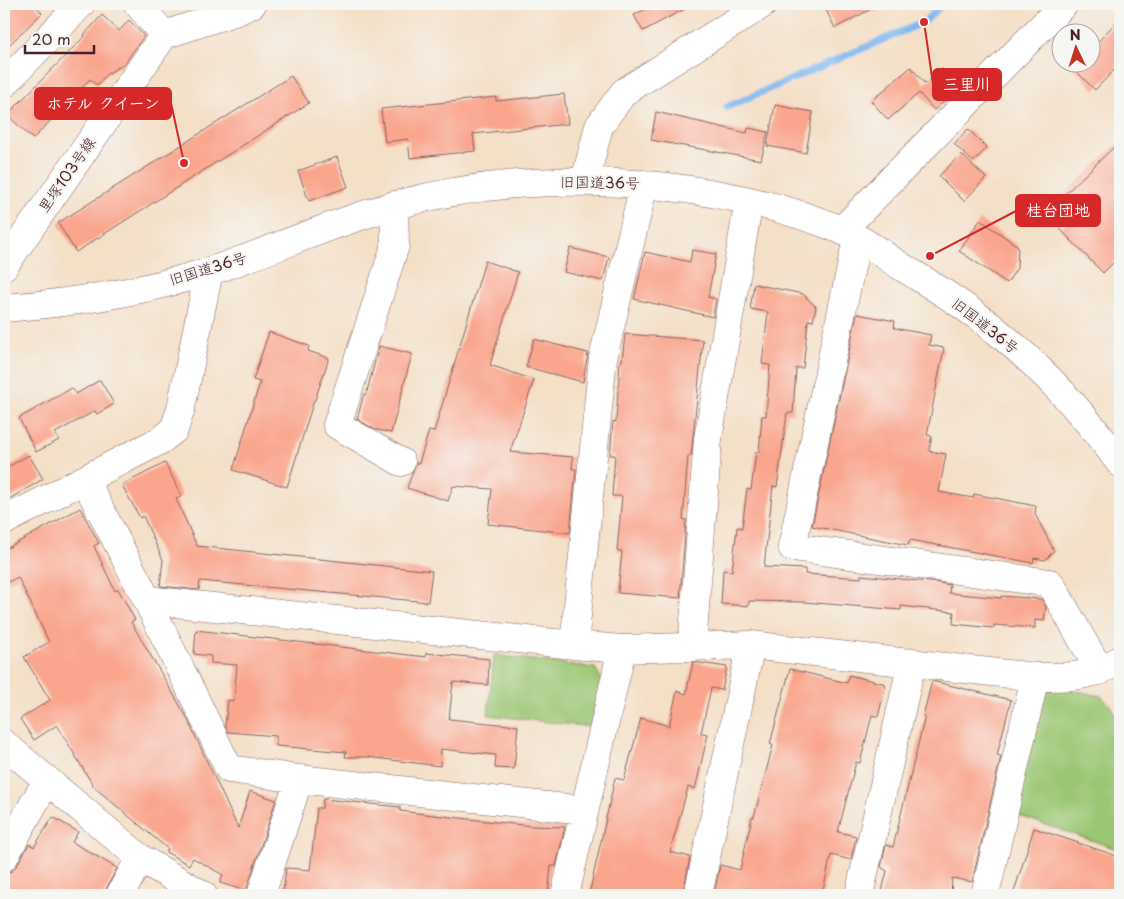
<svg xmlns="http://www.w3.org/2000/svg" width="1124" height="899" viewBox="0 0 1124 899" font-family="'Playpen Sans','Klee One',sans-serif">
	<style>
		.park { fill: #9bc673; stroke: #72724f }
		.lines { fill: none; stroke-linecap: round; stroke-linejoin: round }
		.stream { stroke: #7eb8ef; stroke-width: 7 }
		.building { fill: #faa58d }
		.minor-casing { stroke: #866262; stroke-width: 29 }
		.minor { stroke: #fff; stroke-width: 28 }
		.labels { text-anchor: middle; stroke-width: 4.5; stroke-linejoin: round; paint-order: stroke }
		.street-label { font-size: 15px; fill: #4a1f2b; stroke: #f6f6f2 }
		.leader { fill: none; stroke: #d62828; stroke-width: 2 }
		.callout-dot { fill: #d62828; stroke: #f6f6f2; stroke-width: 2 }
		.callout { fill: #d62828; stroke: #d62828; stroke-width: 2 }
		.callout-label { font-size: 16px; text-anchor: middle; font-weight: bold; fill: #fff }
	</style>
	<rect width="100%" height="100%" fill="#f6f6f2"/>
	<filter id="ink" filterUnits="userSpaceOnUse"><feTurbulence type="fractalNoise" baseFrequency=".02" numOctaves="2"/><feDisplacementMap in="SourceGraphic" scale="10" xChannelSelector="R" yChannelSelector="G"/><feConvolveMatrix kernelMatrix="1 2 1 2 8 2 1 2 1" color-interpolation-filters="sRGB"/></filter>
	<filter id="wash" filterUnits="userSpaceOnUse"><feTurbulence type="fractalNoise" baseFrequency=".0096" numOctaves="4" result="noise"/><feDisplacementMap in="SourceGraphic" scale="20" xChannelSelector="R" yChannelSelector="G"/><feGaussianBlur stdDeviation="1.12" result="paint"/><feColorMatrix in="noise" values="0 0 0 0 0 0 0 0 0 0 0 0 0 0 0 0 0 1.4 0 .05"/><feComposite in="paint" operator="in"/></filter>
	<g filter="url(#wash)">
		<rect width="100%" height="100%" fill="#f4dfc7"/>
		<path class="park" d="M 494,655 L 595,668 L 603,682 L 591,727 L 488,715 Z
			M 1049,685 L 1101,696 L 1110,705 L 1120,727 L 1120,850 L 1014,814 L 1040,692 Z"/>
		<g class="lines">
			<path class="stream" d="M 727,107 L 924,22 L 943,4"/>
		</g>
		<g id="blocks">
			<path class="building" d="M 4,4 L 34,4 L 42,13 L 4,50 Z
				M 656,4 L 694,4 L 643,31 L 634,15 Z
				M 823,4 L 881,4 L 835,28 Z
				M 102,15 L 119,31 L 129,20 L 144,36 L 125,63 L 107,74 L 97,85 L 90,79 L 33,139 L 7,115 L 85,36 L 84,35 Z
				M 1120,18 L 1120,64 L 1095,90 L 1067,62 L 1092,62 L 1092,48 Z
				M 911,67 L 925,84 L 943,69 L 960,88 L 934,110 L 919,93 L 888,120 L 871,101 Z
				M 291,76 L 309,103 L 76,252 L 58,223 Z
				M 564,94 L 568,124 L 473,134 L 475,151 L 410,158 L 408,139 L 385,142 L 381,109 L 496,97 L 496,101 Z
				M 775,105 L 813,112 L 806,153 L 767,146 Z
				M 656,112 L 747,133 L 748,128 L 768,132 L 761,160 L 651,140 Z
				M 968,129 L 987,148 L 973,162 L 954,144 Z
				M 1120,141 L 1120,256 L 1103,273 L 1060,229 L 1078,211 L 1063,196 Z
				M 961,154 L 986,178 L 964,201 L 939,176 Z
				M 337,157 L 348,187 L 309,201 L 298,171 Z
				M 980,220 L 1018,246 L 1017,268 L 1007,283 L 959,251 Z
				M 570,248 L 609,257 L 603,281 L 564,272 Z
				M 692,250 L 716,254 L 708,297 L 716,299 L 713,317 L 634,299 L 645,252 L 690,262 Z
				M 485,261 L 518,272 L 490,365 L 534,380 L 510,452 L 573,457 L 572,469 L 576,469 L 570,533 L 488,524 L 492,489 L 453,486 L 448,501 L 407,488 L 416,463 L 419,463 L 429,431 L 434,432 Z
				M 754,284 L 803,294 L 816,307 L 813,321 L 808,320 L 803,368 L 796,368 L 793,413 L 787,413 L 777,487 L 773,486 L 764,567 L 805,569 L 805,574 L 861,578 L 861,575 L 939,583 L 950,585 L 949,593 L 1001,598 L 1001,596 L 1041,599 L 1046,607 L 1044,621 L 1035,620 L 1035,628 L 994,625 L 994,628 L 953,624 L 954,612 L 901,606 L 901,610 L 804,602 L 749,601 L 749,606 L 721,604 L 723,570 L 732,571 L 737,527 L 742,528 L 747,489 L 751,490 L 756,452 L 759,452 L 762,416 L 766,416 L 770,365 L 762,364 L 768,312 L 750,309 Z
				M 857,314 L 895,321 L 894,328 L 931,335 L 929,345 L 944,348 L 927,435 L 932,436 L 929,451 L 946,454 L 939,492 L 973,498 L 974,494 L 1036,506 L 1035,514 L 1054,551 L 1045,560 L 1034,558 L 1033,563 L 910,540 L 908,545 L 812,526 Z
				M 269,332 L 309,346 L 308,351 L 329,358 L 315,400 L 314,400 L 287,487 L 233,470 L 260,382 L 253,380 Z
				M 625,334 L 703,340 L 691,456 L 688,456 L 683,519 L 686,520 L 680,598 L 618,593 L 622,551 L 617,551 L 622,496 L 612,496 L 615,455 L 610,455 L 613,421 L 616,422 L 620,361 L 622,361 Z
				M 534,339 L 588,353 L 583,382 L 526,367 Z
				M 379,346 L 412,354 L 391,433 L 374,429 L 357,419 L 364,394 L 366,395 Z
				M 100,380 L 114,404 L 97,414 L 95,411 L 55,433 L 59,440 L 36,452 L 19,418 L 72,388 L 76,394 Z
				M 29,455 L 43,479 L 4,502 L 4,469 Z
				M 165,463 L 182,496 L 176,499 L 197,546 L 432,571 L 428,602 L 200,581 L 199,590 L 160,586 L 163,560 L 143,516 L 140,518 L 122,485 Z
				M 80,508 L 99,543 L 94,546 L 115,591 L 118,589 L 135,620 L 131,622 L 185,714 L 238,828 L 250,791 L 276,800 L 246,891 L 220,883 L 223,875 L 193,858 L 189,865 L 166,852 L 168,849 L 94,787 L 57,725 L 34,740 L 20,719 L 50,700 L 24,657 L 49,642 L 18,577 L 4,584 L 4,550 Z
				M 196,630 L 426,657 L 426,653 L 489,659 L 488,685 L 453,682 L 449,719 L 518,726 L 514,769 L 495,768 L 496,755 L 441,749 L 440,766 L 367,757 L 345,757 L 346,752 L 276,746 L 276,736 L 228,732 L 225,726 L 228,700 L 234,701 L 237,665 L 211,663 L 211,656 L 194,654 Z
				M 693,662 L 727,667 L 722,690 L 711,688 L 701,733 L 708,734 L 697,781 L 695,789 L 688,787 L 670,852 L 690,857 L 683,895 L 589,895 L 615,778 L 624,780 L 641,718 L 669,726 L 677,691 L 686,694 Z
				M 790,669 L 847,683 L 849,675 L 886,684 L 878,717 L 872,715 L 860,763 L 856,762 L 838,832 L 856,836 L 851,860 L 831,855 L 822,895 L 714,895 L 720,865 L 740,870 L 752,817 L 754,817 L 773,745 L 770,744 Z
				M 932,681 L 1011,700 L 997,755 L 1001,756 L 972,882 L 952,878 L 951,895 L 881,895 L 887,871 L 881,867 L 886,845 L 893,847 L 925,716 L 923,716 Z
				M 323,799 L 400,807 L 400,811 L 425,814 L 531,826 L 565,827 L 556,866 L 551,866 L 548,895 L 307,895 L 283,893 L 286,868 L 310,870 L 317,808 L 322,808 Z
				M 53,817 L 78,832 L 72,842 L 117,868 L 103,895 L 4,895 L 4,873 L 12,871 L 17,865 L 29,844 L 34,847 Z
				M 1034,828 L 1120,857 L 1120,895 L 1013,895 Z"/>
		</g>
	</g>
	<g filter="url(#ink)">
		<use href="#blocks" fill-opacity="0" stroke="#866262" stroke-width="1"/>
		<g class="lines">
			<g class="minor-casing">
				<path id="minor" d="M 138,4 L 164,35
					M 164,35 L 237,11 L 252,4
					M 4,84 L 81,4
					M 585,181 L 599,126 L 624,92 L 763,4
					M 394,205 L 395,246 L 337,425 L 401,462
					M 842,230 L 1064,4
					M 857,239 L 792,547 L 1050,583 L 1100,671
					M 4,266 L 164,35
					M 4,308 C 74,303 143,292 210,271 C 272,251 333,222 396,205 C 532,167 707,176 839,229 C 861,238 882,254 902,267 C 935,287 969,308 999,333 C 1045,371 1085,415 1120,463
					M 85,480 L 147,600 L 229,769 L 299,779 L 584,810
					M 4,521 L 161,440 L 174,430 L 181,408 L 209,271
					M 147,600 L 574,645 L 622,649 L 751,645 L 1035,677 C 1068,677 1091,678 1120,660
					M 574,645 L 603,358 L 644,184
					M 692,647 L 708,439 L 749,201
					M 4,744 L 140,858 L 203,895
					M 4,857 L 47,780
					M 120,895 L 140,858
					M 261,895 L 299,779
					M 565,895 L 622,649
					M 698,895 L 751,645
					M 859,895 L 912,662
					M 985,895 L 1035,677"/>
			</g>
			<use href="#minor" class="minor"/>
		</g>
	</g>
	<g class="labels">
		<g class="street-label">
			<text transform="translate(67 175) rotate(-55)" y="5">里塚103号線</text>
			<text transform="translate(600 183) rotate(1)" y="5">旧国道36号</text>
			<text transform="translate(208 269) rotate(-17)" y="5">旧国道36号</text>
			<text transform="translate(985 326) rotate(38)" y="5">旧国道36号</text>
		</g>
	</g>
	<path class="leader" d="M924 22L933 84M184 163L171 103M930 256L1016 211"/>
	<g class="callout-dot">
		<circle cx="924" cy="22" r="5"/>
		<circle cx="184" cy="163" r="5"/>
		<circle cx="930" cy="256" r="5"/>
	</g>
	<g class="callout">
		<rect x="933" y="69" width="68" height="31" rx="5"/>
		<rect x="35" y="88" width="136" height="31" rx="5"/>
		<rect x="1016" y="195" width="84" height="31" rx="5"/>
	</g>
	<g class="callout-label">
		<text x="967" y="90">三里川</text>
		<text x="103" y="109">ホテル クイーン</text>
		<text x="1058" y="216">桂台団地</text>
	</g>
	<rect width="1124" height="899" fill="none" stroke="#f6f6f2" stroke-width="20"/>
	<g transform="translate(1076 48) rotate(356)"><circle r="24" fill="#f6f6f2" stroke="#b1a0a2"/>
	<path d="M0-4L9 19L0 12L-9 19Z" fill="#c8321e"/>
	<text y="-8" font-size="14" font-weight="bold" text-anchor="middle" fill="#4a1f2b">N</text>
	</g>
	<path d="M25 45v8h69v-8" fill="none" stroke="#4a1f2b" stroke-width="2.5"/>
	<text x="32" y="45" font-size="15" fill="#4a1f2b" stroke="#f6f6f2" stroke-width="4" paint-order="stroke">20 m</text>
</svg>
